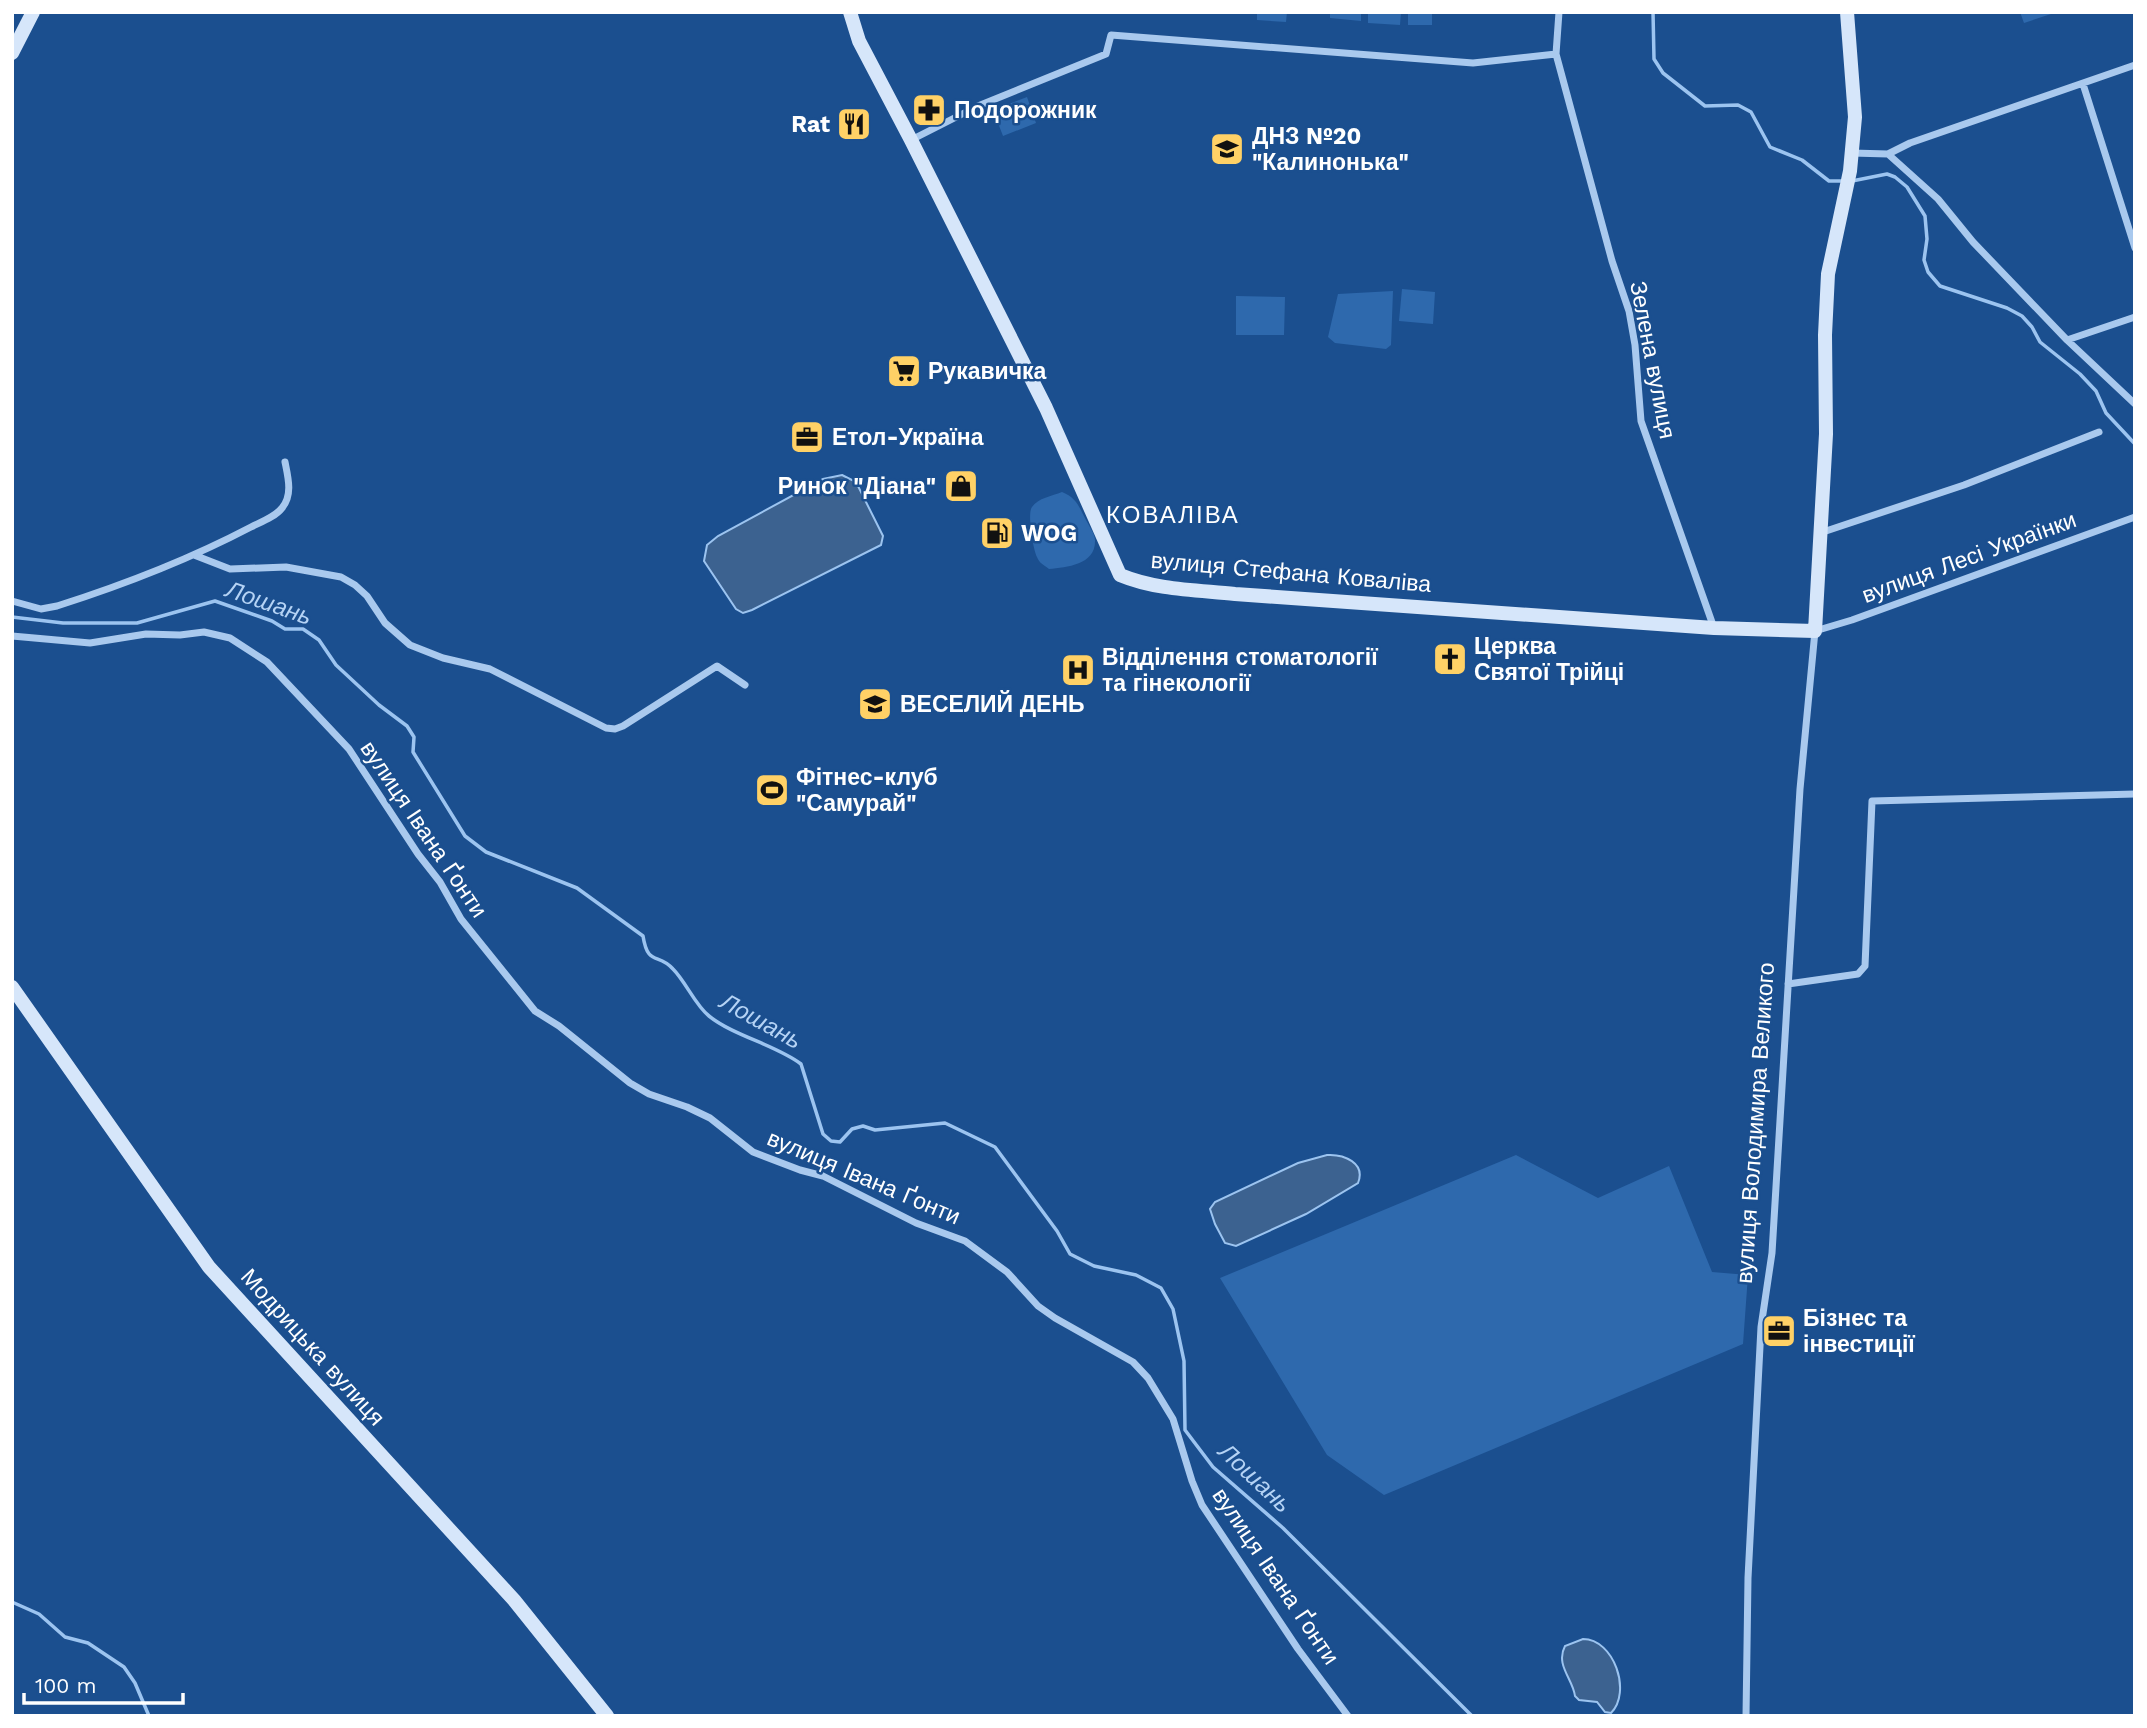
<svg xmlns="http://www.w3.org/2000/svg" width="2147" height="1728" viewBox="0 0 2147 1728" font-family="'Work Sans',sans-serif">
	<style>
		.green { fill: #2e69ad }
		.water { fill: #3c6290; stroke: #9cc4f0; stroke-width: 2 }
		.lines { fill: none; stroke-linecap: round; stroke-linejoin: round }
		.stream { stroke: #9cc4f0; stroke-width: 3.5 }
		.street { stroke: #a9c9ee; stroke-width: 7 }
		.secondary { stroke: #d6e6fa; stroke-width: 14 }
		.labels { text-anchor: middle; stroke-width: 5; stroke-linejoin: round; paint-order: stroke }
		.poi-label { font-size: 23px; font-weight: bold; fill: #fff; stroke: #1b4f8f; text-anchor: start }
		.street-label { font-size: 23px; fill: #fff; stroke: #1b4f8f }
		.neighbourhood-label { font-size: 24px; letter-spacing: 2px; fill: #fff; stroke: #1b4f8f }
		.water-label { font-size: 24px; font-style: italic; fill: #b5d3f5; stroke: #1b4f8f }
	</style>
	<rect width="100%" height="100%" fill="#1b4f8f"/>
	<path class="green" d="M 1257,12 L 1287,12 L 1286,22 L 1257,20 Z
		M 1330,12 L 1361,12 L 1361,21 L 1330,18 Z
		M 1368,12 L 1401,12 L 1400,25 L 1368,23 Z
		M 1408,12 L 1432,12 L 1432,25 L 1408,25 Z
		M 2020,12 L 2057,12 L 2024,23 Z
		M 1027,97 L 1036,123 L 1003,136 L 993,110 Z
		M 1402,289 L 1435,292 L 1433,324 L 1399,321 Z
		M 1393,291 L 1391,345 L 1386,349 L 1335,343 L 1328,337 L 1338,294 Z
		M 1236,296 L 1285,297 L 1284,335 L 1236,335 Z
		M 1062,492 C 1077,498 1079,507 1086,520 C 1089,526 1095,534 1095,540 C 1096,565 1067,567 1049,569 C 1044,565 1039,563 1037,557 C 1033,549 1027,513 1032,507 C 1038,498 1052,496 1062,492 Z
		M 1516,1155 L 1598,1198 L 1669,1166 L 1712,1272 L 1748,1275 L 1743,1344 L 1384,1495 L 1327,1455 L 1220,1278 Z"/>
	<path class="water" d="M 842,475 L 856,482 L 883,536 L 881,545 L 752,610 L 743,613 L 736,609 L 704,561 L 707,545 L 718,536 L 823,479 Z
		M 1327,1155 C 1344,1154 1366,1163 1358,1183 L 1306,1214 L 1236,1246 L 1225,1243 L 1215,1224 L 1210,1209 L 1215,1202 L 1298,1163 Z
		M 1583,1639 C 1614,1639 1632,1692 1611,1713 L 1605,1712 L 1597,1702 L 1579,1700 L 1575,1696 C 1573,1679 1555,1665 1565,1646 Z"/>
	<g class="lines">
		<path class="stream" d="M 1653,12 L 1654,59 L 1663,73 L 1705,106 L 1738,105 L 1751,112 L 1770,147 L 1802,160 L 1829,181 L 1844,181
			M 1852,181 L 1887,174 L 1895,177 L 1907,187 L 1925,216 L 1927,239 L 1924,260 L 1928,272 L 1940,286 L 2007,308 L 2022,316 L 2032,327 L 2040,342 L 2080,374 L 2096,391 L 2106,413 L 2135,444
			M 12,617 L 63,623 L 137,623 L 215,601 L 272,621 L 285,629 L 303,629 L 319,640 L 336,665 L 379,705 L 407,726 L 414,737 L 413,752 L 465,836 L 486,852 L 577,888 L 643,936 C 648,967 658,952 673,969 C 686,982 695,1005 709,1016 C 734,1036 776,1045 801,1064 L 823,1134 L 831,1141 L 840,1142 L 852,1129 L 863,1126 L 875,1130 L 945,1123 L 995,1147 L 1057,1231 L 1070,1254 L 1094,1266 L 1136,1275 L 1161,1288 L 1173,1309 L 1184,1361 L 1185,1430 L 1213,1467 L 1283,1528 L 1472,1716
			M 12,1602 L 39,1614 L 65,1637 L 88,1643 L 124,1667 L 135,1683 L 149,1716"/>
		<path class="street" d="M 1559,12 L 1556,54 L 1612,261 L 1629,311 L 1635,345 L 1641,421 L 1714,628
			M 2083,84 L 2135,248
			M 911,140 L 978,106 L 1106,54 L 1111,35 L 1473,63 L 1556,54
			M 1852,153 L 1888,154 L 1910,143 L 2135,65
			M 1888,154 L 1938,199 L 1973,242 L 2067,340 L 2135,404
			M 2067,340 L 2135,317
			M 1820,533 L 1964,485 L 2099,432
			M 194,555 L 230,569 L 286,567 L 341,577 L 355,585 L 367,596 L 385,623 L 410,645 L 443,658 L 490,669 L 606,728 L 615,729 L 623,726 L 717,666 L 745,685
			M 12,601 L 41,609 L 57,606 C 123,585 190,559 251,527 C 261,522 275,517 282,508 C 293,495 288,477 285,462
			M 12,636 L 90,643 L 146,634 L 180,635 L 204,632 L 230,638 L 267,662 L 349,749 L 418,854 L 440,882 L 461,919 L 535,1011 L 559,1026 L 630,1083 L 649,1094 L 687,1107 L 710,1118 L 753,1152 L 800,1170 L 823,1176 L 916,1223 L 965,1241 L 1007,1272 L 1038,1306 L 1055,1318 L 1133,1362 L 1148,1378 L 1173,1419 L 1192,1481 L 1202,1505 L 1298,1649 L 1348,1716
			M 1788,984 L 1858,974 L 1865,966 L 1872,801 L 2135,794
			M 1746,1716 L 1748,1578 L 1761,1327 L 1772,1253 L 1800,789 L 1815,631 L 1852,620 L 2135,517"/>
		<path class="secondary" d="M 850,12 L 859,41 L 911,140 L 1046,408 L 1120,575 C 1156,590 1196,590 1235,594 L 1714,628 L 1815,631 L 1826,434 L 1825,335 L 1828,274 L 1850,171 L 1855,117 L 1847,12
			M 12,53 L 33,12
			M 12,987 L 209,1267 L 514,1600 L 607,1716"/>
	</g>
	<defs>
		<g id="pharmacy-square" transform="scale(1.75)"><rect x="-9" y="-9" width="18" height="18" rx="4" fill="#ffd166" stroke="#1b4f8f"/><path d="M-2-6h4v4h4v4h-4v4h-4v-4h-4v-4h4Z" fill="#111"/></g>
		<g id="restaurant-square" transform="scale(1.75)"><rect x="-9" y="-9" width="18" height="18" rx="4" fill="#ffd166" stroke="#1b4f8f"/><path d="M-5-6h1v4h1v-4h1v4h1v-4h1v5L-1.5 .5V6h-2V.5L-5-1ZM5-6V6H3V1.5H1.5Q1.5-4 5-6Z" fill="#111"/></g>
		<g id="school-square" transform="scale(1.75)"><rect x="-9" y="-9" width="18" height="18" rx="4" fill="#ffd166" stroke="#1b4f8f"/><path d="M0-5L7-2L0 1L-7-2ZM-4 1L0 2.5L4 1V4Q0 6-4 4Z" fill="#111"/></g>
		<g id="supermarket-square" transform="scale(1.75)"><rect x="-9" y="-9" width="18" height="18" rx="4" fill="#ffd166" stroke="#1b4f8f"/><path d="M-6-5.5h2.5l.6 2H6L4.5 2H-2.5L-4.4-4H-6ZM-1.5 3.2a1.3 1.3 0 1 0 .1 0ZM3 3.2a1.3 1.3 0 1 0 .1 0Z" fill="#111"/></g>
		<g id="office-square" transform="scale(1.75)"><rect x="-9" y="-9" width="18" height="18" rx="4" fill="#ffd166" stroke="#1b4f8f"/><path d="M-6-3h4V-5.5h4V-3h4V5H-6ZM-1-4.5V-3h2v-1.5ZM-6 0V1H6V0Z" fill="#111"/></g>
		<g id="shop-square" transform="scale(1.75)"><rect x="-9" y="-9" width="18" height="18" rx="4" fill="#ffd166" stroke="#1b4f8f"/><path d="M-5-2.5h2.3a2.7 3.5 0 0 1 5.4 0H5L5.5 6h-11ZM-1.5-2.5h3a1.5 2.3 0 0 0-3 0Z" fill="#111"/></g>
		<g id="fuel-square" transform="scale(1.75)"><rect x="-9" y="-9" width="18" height="18" rx="4" fill="#ffd166" stroke="#1b4f8f"/><path d="M-5.5-6h7V0h2V4h1.3V-2.5L3-4.5l.8-.8L6-3V5H2.5V1h-1V6h-7ZM-4.2-4.7v3.2H.2V-4.7Z" fill="#111"/></g>
		<g id="church-square" transform="scale(1.75)"><rect x="-9" y="-9" width="18" height="18" rx="4" fill="#ffd166" stroke="#1b4f8f"/><path d="M-1.2-6h2.4v3.5h3.3v2.4h-3.3V6h-2.4V-.1h-3.3v-2.4h3.3Z" fill="#111"/></g>
		<g id="hospital-square" transform="scale(1.75)"><rect x="-9" y="-9" width="18" height="18" rx="4" fill="#ffd166" stroke="#1b4f8f"/><path d="M-5-5h3v3.5h4V-5h3V5h-3V1.5h-4V5h-3Z" fill="#111"/></g>
		<g id="stadium-square" transform="scale(1.75)"><rect x="-9" y="-9" width="18" height="18" rx="4" fill="#ffd166" stroke="#1b4f8f"/><path d="M0-5a6.5 5 0 1 0 0 10a6.5 5 0 1 0 0-10ZM-3.5-1.8h7v3.6h-7Z" fill="#111"/></g>
	</defs>
	<g fill-rule="evenodd">
		<use href="#pharmacy-square" x="929" y="110"/>
		<use href="#restaurant-square" x="854" y="124"/>
		<use href="#school-square" x="1227" y="149"/>
		<use href="#supermarket-square" x="904" y="371"/>
		<use href="#office-square" x="807" y="437"/>
		<use href="#shop-square" x="961" y="486"/>
		<use href="#fuel-square" x="997" y="533"/>
		<use href="#church-square" x="1450" y="659"/>
		<use href="#hospital-square" x="1078" y="670"/>
		<use href="#school-square" x="875" y="704"/>
		<use href="#stadium-square" x="772" y="790"/>
		<use href="#office-square" x="1779" y="1331"/>
	</g>
	<g class="labels">
		<g class="poi-label">
			<text x="954" y="118">Подорожник</text>
			<text x="830" y="132" text-anchor="end">Rat</text>
			<text x="1252" y="144">ДНЗ №20<tspan x="1252" dy="26">"Калинонька"</tspan></text>
			<text x="928" y="379">Рукавичка</text>
			<text x="832" y="445">Етол-Україна</text>
			<text x="936" y="494" text-anchor="end">Ринок "Діана"</text>
			<text x="1021" y="541">WOG</text>
			<text x="1474" y="654">Церква<tspan x="1474" dy="26">Святої Трійці</tspan></text>
			<text x="1102" y="665">Відділення стоматології<tspan x="1102" dy="26">та гінекології</tspan></text>
			<text x="900" y="712">ВЕСЕЛИЙ ДЕНЬ</text>
			<text x="796" y="785">Фітнес-клуб<tspan x="796" dy="26">"Самурай"</tspan></text>
			<text x="1803" y="1326">Бізнес та<tspan x="1803" dy="26">інвестиції</tspan></text>
		</g>
		<g class="street-label">
			<text transform="translate(1653 360) rotate(79)" y="8">Зелена вулиця</text>
			<text transform="translate(1969 557) rotate(-20)" y="8">вулиця Лесі Українки</text>
			<text transform="translate(1291 572) rotate(5)" y="8">вулиця Стефана Коваліва</text>
			<text transform="translate(424 829) rotate(56)" y="8">вулиця Івана Ґонти</text>
			<text transform="translate(1755 1123) rotate(-86)" y="8">вулиця Володимира Великого</text>
			<text transform="translate(864 1177) rotate(23)" y="8">вулиця Івана Ґонти</text>
			<text transform="translate(313 1347) rotate(48)" y="8">Модрицька вулиця</text>
			<text transform="translate(1276 1576) rotate(56)" y="8">вулиця Івана Ґонти</text>
		</g>
		<g class="neighbourhood-label">
			<text x="1173" y="523">КОВАЛІВА</text>
		</g>
		<g class="water-label">
			<text transform="translate(269 603) rotate(19)" y="8">Лошань</text>
			<text transform="translate(761 1021) rotate(29)" y="8">Лошань</text>
			<text transform="translate(1255 1478) rotate(43)" y="8">Лошань</text>
		</g>
	</g>
	<rect width="2147" height="1728" fill="none" stroke="#ffffff" stroke-width="28"/>
	<path d="M24 1693v10h159v-10" fill="none" stroke="#ffffff" stroke-width="3.5"/>
	<text x="35" y="1693" font-size="21" fill="#ffffff" stroke="#1b4f8f" stroke-width="5" paint-order="stroke">100 m</text>
</svg>
